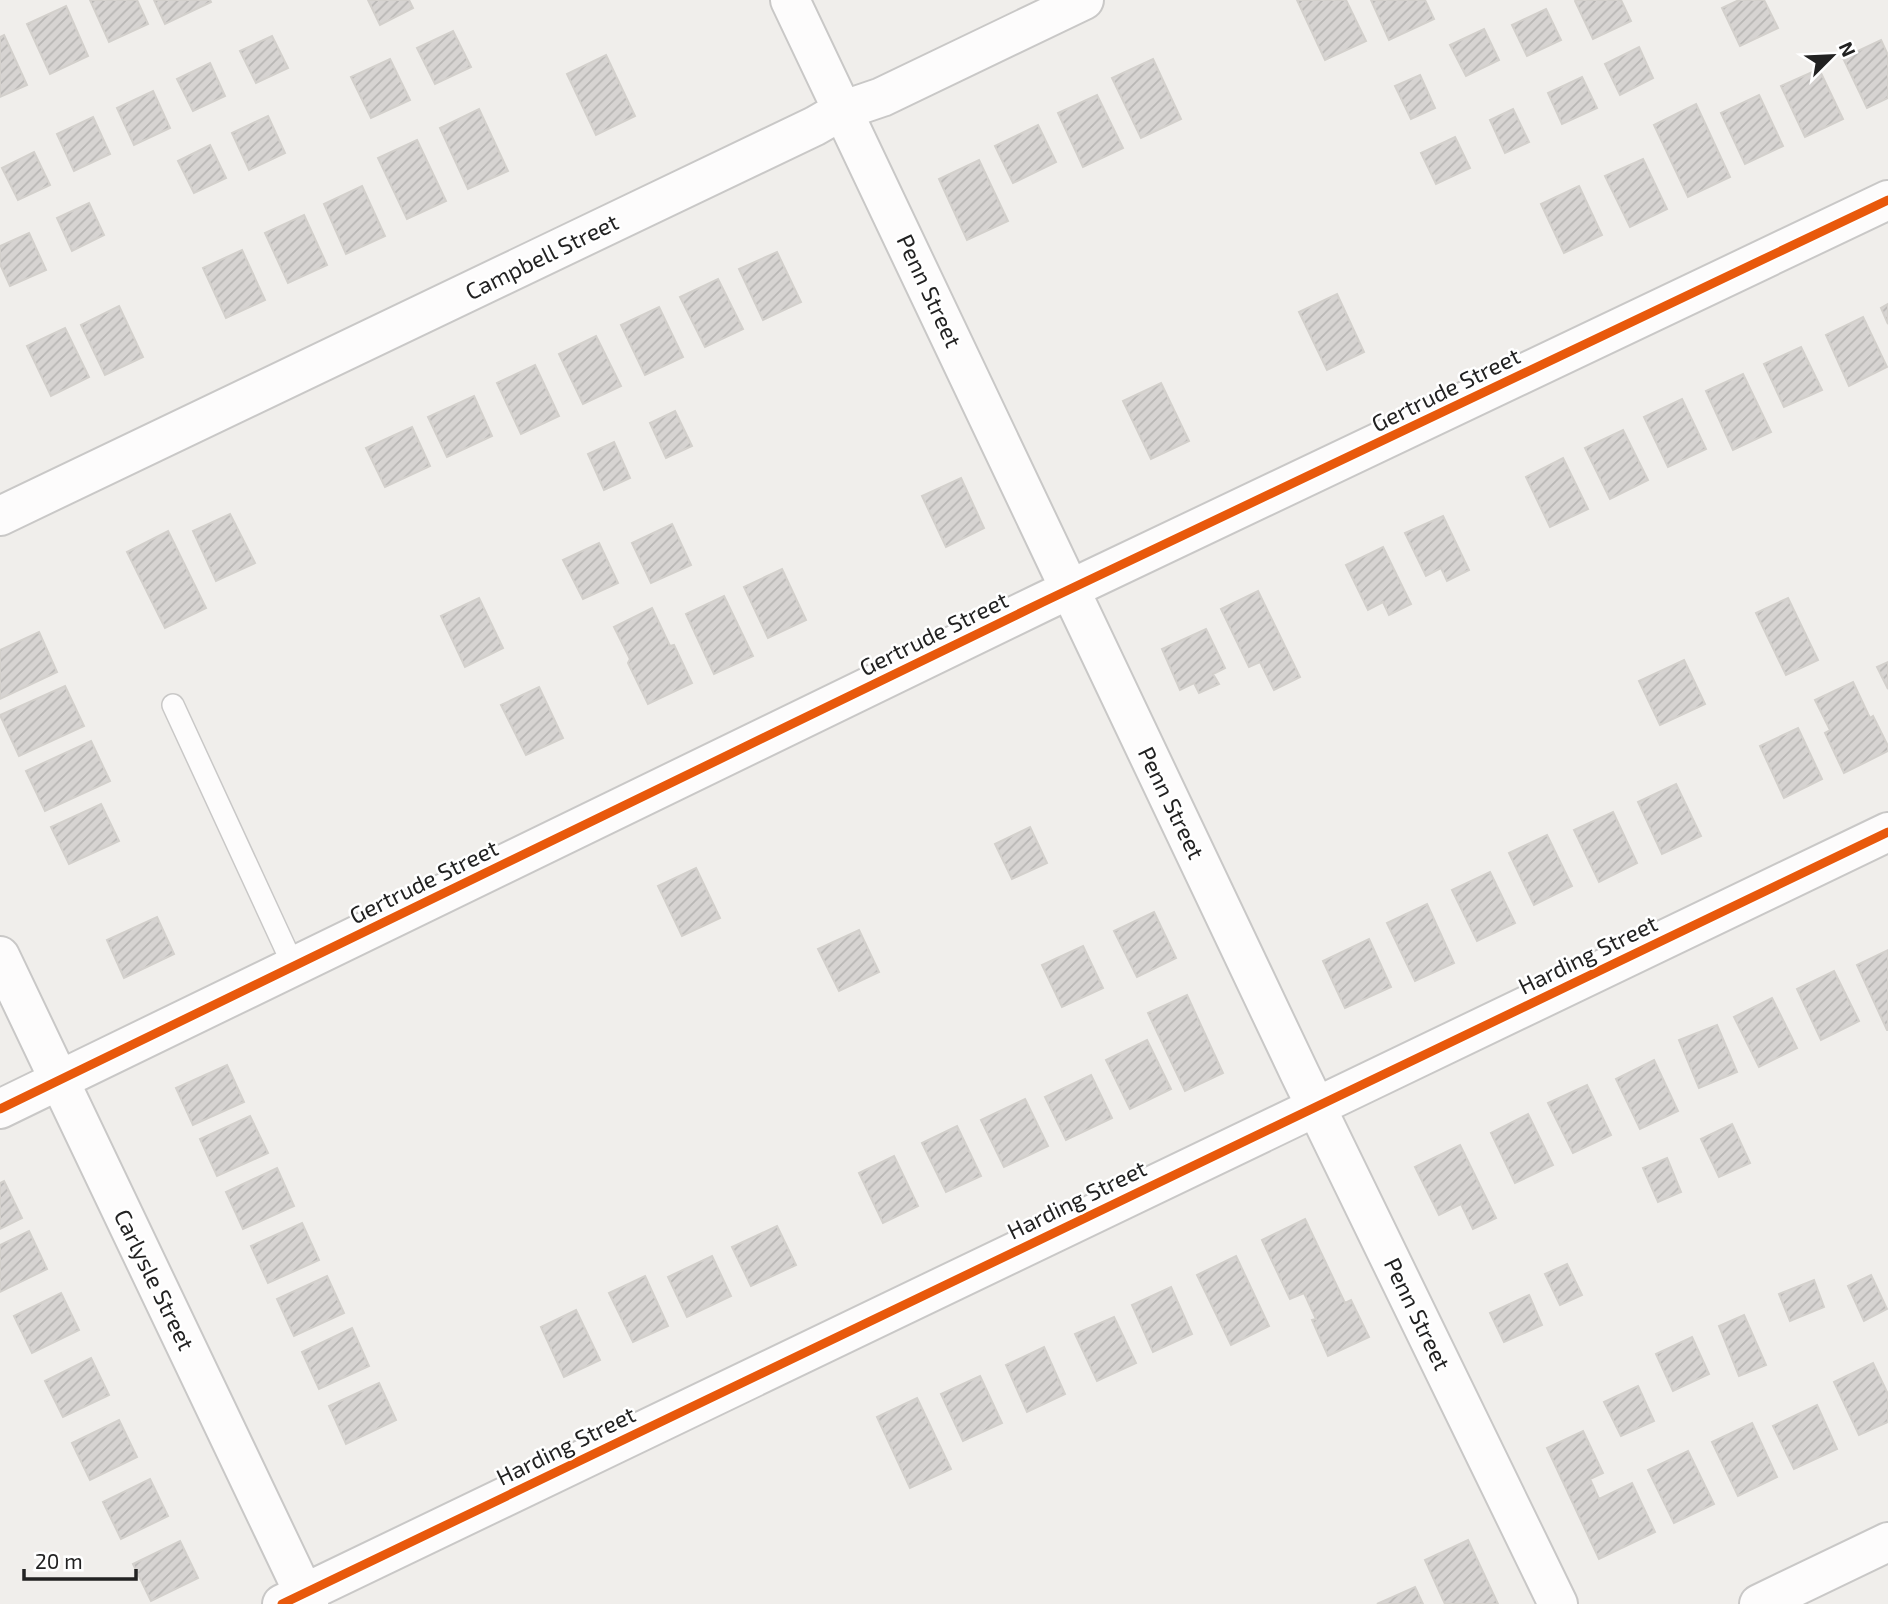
<svg xmlns="http://www.w3.org/2000/svg" width="1888" height="1604" viewBox="0 0 1888 1604" font-family="'Exo 2',sans-serif">
	<style>
		.building { fill: url(#building-hatch); stroke: #d3d0cc; stroke-width: 2 }
		.lines { fill: none; stroke-linecap: round; stroke-linejoin: round }
		.service-casing { stroke: #c9c8c7; stroke-width: 24 }
		.minor-casing { stroke: #c9c8c7; stroke-width: 42 }
		.tertiary-casing { stroke: #c9c8c7; stroke-width: 42 }
		.service { stroke: #fdfcfc; stroke-width: 21 }
		.minor { stroke: #fdfcfc; stroke-width: 38 }
		.tertiary { stroke: #fdfcfc; stroke-width: 38 }
		.cycleway-casing { stroke: #fff; stroke-width: 13 }
		.cycleway { stroke: #e8590c; stroke-width: 9 }
		.labels { text-anchor: middle; stroke-width: 5; stroke-linejoin: round; paint-order: stroke }
		.street-label { font-size: 23px; fill: #222; stroke: #fff }
	</style>
	<defs>
		<pattern id="building-hatch" width="6" height="6" patternUnits="userSpaceOnUse" patternTransform="scale(1.75)"><rect width="6" height="6" fill="#d7d4d2"/><path d="M-1 1l2-2M0 6l6-6M5 7l2-2" fill="none" stroke="#b8b6b4"/></pattern>
	</defs>
	<rect width="100%" height="100%" fill="#f0eeeb"/>
	<path class="building" d="M 90,0 L 137,0 L 148,24 L 109,42 Z
		M 154,0 L 210,0 L 211,2 L 165,24 Z
		M 368,0 L 409,0 L 413,8 L 380,25 Z
		M 1297,0 L 1346,0 L 1366,41 L 1325,60 Z
		M 1371,0 L 1425,0 L 1434,19 L 1389,40 Z
		M 1576,0 L 1621,0 L 1631,21 L 1593,39 L 1575,1 Z
		M 1739,0 L 1764,0 L 1778,28 L 1740,46 L 1722,8 Z
		M 66,6 L 88,56 L 50,74 L 27,24 Z
		M 1546,9 L 1561,40 L 1527,56 L 1512,25 Z
		M 1484,29 L 1499,60 L 1466,76 L 1450,45 Z
		M 453,31 L 471,67 L 435,84 L 417,48 Z
		M 4,35 L 27,85 L 0,97 L 0,37 Z
		M 272,36 L 288,68 L 256,83 L 240,51 Z
		M 1881,40 L 1888,55 L 1888,98 L 1867,108 L 1843,58 Z
		M 1639,47 L 1653,78 L 1620,95 L 1605,64 Z
		M 606,55 L 635,116 L 596,135 L 567,74 Z
		M 390,59 L 410,100 L 371,118 L 351,77 Z
		M 1153,59 L 1181,119 L 1141,138 L 1112,78 Z
		M 210,63 L 225,96 L 193,111 L 177,79 Z
		M 1819,69 L 1843,119 L 1805,137 L 1781,86 Z
		M 1420,75 L 1435,108 L 1411,119 L 1395,86 Z
		M 1582,77 L 1597,108 L 1562,124 L 1548,93 Z
		M 153,91 L 170,128 L 134,145 L 117,108 Z
		M 1097,95 L 1123,148 L 1083,167 L 1058,113 Z
		M 1759,95 L 1783,146 L 1745,164 L 1721,113 Z
		M 1696,104 L 1730,177 L 1688,197 L 1654,125 Z
		M 479,109 L 508,171 L 468,189 L 440,128 Z
		M 1513,109 L 1529,142 L 1505,153 L 1490,120 Z
		M 268,116 L 285,153 L 249,170 L 232,133 Z
		M 93,117 L 110,154 L 74,171 L 57,134 Z
		M 1038,125 L 1056,162 L 1013,183 L 995,146 Z
		M 1455,137 L 1470,168 L 1436,184 L 1421,153 Z
		M 417,140 L 446,201 L 407,219 L 378,158 Z
		M 210,145 L 226,178 L 194,193 L 178,161 Z
		M 34,152 L 50,185 L 18,200 L 2,168 Z
		M 1643,159 L 1667,209 L 1630,227 L 1605,176 Z
		M 979,160 L 1008,221 L 967,240 L 939,179 Z
		M 362,186 L 385,236 L 346,254 L 324,204 Z
		M 1579,186 L 1602,235 L 1564,253 L 1541,204 Z
		M 89,203 L 104,235 L 72,251 L 57,218 Z
		M 304,215 L 327,265 L 288,283 L 265,233 Z
		M 29,233 L 46,270 L 10,286 L 0,264 L 0,246 Z
		M 242,250 L 265,300 L 226,318 L 203,268 Z
		M 777,252 L 801,302 L 763,320 L 739,269 Z
		M 718,279 L 743,329 L 705,347 L 680,297 Z
		M 1337,294 L 1364,352 L 1327,370 L 1299,312 Z
		M 1888,304 L 1888,324 L 1881,308 Z
		M 119,306 L 143,357 L 105,375 L 81,325 Z
		M 659,307 L 683,357 L 645,375 L 621,325 Z
		M 1863,317 L 1887,367 L 1849,386 L 1826,335 Z
		M 65,328 L 89,377 L 51,396 L 27,346 Z
		M 596,336 L 621,386 L 583,404 L 559,354 Z
		M 1801,347 L 1822,390 L 1784,407 L 1764,364 Z
		M 535,365 L 559,416 L 521,434 L 497,383 Z
		M 1743,374 L 1771,432 L 1733,450 L 1706,391 Z
		M 1161,383 L 1189,441 L 1151,459 L 1123,401 Z
		M 474,396 L 492,436 L 447,457 L 428,417 Z
		M 1682,399 L 1706,449 L 1668,467 L 1644,417 Z
		M 675,411 L 692,446 L 666,458 L 650,423 Z
		M 412,427 L 430,466 L 385,487 L 366,448 Z
		M 1623,430 L 1648,480 L 1610,499 L 1585,448 Z
		M 614,442 L 630,478 L 604,490 L 588,454 Z
		M 1563,458 L 1588,509 L 1550,527 L 1526,477 Z
		M 961,478 L 984,528 L 946,547 L 922,496 Z
		M 230,514 L 255,563 L 216,581 L 193,531 Z
		M 1443,516 L 1469,570 L 1447,581 L 1441,568 L 1426,576 L 1405,533 Z
		M 672,524 L 691,565 L 651,583 L 632,543 Z
		M 168,531 L 206,608 L 165,628 L 127,552 Z
		M 599,543 L 618,583 L 583,599 L 563,560 Z
		M 1383,547 L 1411,604 L 1389,615 L 1383,602 L 1368,610 L 1346,565 Z
		M 782,569 L 806,620 L 768,638 L 744,587 Z
		M 1258,591 L 1300,677 L 1274,690 L 1260,662 L 1249,667 L 1221,609 Z
		M 724,596 L 753,656 L 714,674 L 686,614 Z
		M 479,598 L 503,648 L 465,667 L 441,616 Z
		M 1788,598 L 1818,660 L 1786,675 L 1756,613 Z
		M 652,608 L 670,646 L 674,645 L 692,683 L 648,704 L 628,663 L 630,659 L 614,627 Z
		M 1206,629 L 1225,668 L 1213,674 L 1219,684 L 1199,693 L 1194,683 L 1180,690 L 1162,649 Z
		M 39,632 L 57,672 L 0,699 L 0,650 Z
		M 1684,660 L 1705,704 L 1660,725 L 1639,681 Z
		M 1888,662 L 1888,689 L 1877,667 Z
		M 1853,682 L 1870,718 L 1873,716 L 1888,746 L 1888,751 L 1844,773 L 1825,733 L 1830,730 L 1815,700 Z
		M 65,686 L 84,726 L 19,756 L 0,715 Z
		M 539,687 L 563,738 L 526,755 L 501,705 Z
		M 1798,728 L 1822,779 L 1784,798 L 1760,746 Z
		M 91,741 L 110,781 L 45,811 L 26,771 Z
		M 1676,784 L 1701,836 L 1662,854 L 1638,802 Z
		M 101,804 L 119,841 L 69,864 L 51,827 Z
		M 1613,812 L 1637,863 L 1599,882 L 1574,830 Z
		M 1030,827 L 1047,863 L 1012,879 L 995,844 Z
		M 1547,835 L 1572,886 L 1534,905 L 1509,853 Z
		M 696,868 L 720,918 L 682,936 L 658,886 Z
		M 1490,872 L 1515,923 L 1477,941 L 1452,890 Z
		M 1427,904 L 1454,963 L 1415,981 L 1387,923 Z
		M 1154,912 L 1176,958 L 1137,977 L 1114,931 Z
		M 157,917 L 174,954 L 124,978 L 107,940 Z
		M 859,930 L 879,972 L 839,991 L 818,949 Z
		M 1369,939 L 1391,987 L 1345,1008 L 1323,961 Z
		M 1083,946 L 1103,988 L 1062,1007 L 1042,965 Z
		M 1888,950 L 1888,1030 L 1887,1030 L 1857,965 Z
		M 1834,971 L 1859,1021 L 1821,1040 L 1797,989 Z
		M 1187,995 L 1223,1073 L 1185,1091 L 1148,1013 Z
		M 1772,998 L 1797,1048 L 1759,1067 L 1734,1017 Z
		M 1717,1025 L 1737,1072 L 1699,1088 L 1679,1040 Z
		M 1147,1040 L 1171,1089 L 1130,1109 L 1106,1060 Z
		M 1654,1060 L 1678,1111 L 1640,1129 L 1616,1079 Z
		M 227,1065 L 244,1102 L 193,1125 L 176,1088 Z
		M 1091,1075 L 1112,1118 L 1066,1140 L 1045,1097 Z
		M 1587,1085 L 1611,1135 L 1573,1153 L 1548,1103 Z
		M 1025,1099 L 1048,1146 L 1004,1167 L 981,1120 Z
		M 1528,1114 L 1553,1165 L 1515,1183 L 1491,1133 Z
		M 250,1116 L 268,1153 L 217,1176 L 200,1139 Z
		M 1732,1124 L 1750,1163 L 1719,1177 L 1701,1139 Z
		M 957,1126 L 981,1176 L 946,1192 L 922,1143 Z
		M 1460,1145 L 1496,1218 L 1473,1229 L 1461,1204 L 1439,1215 L 1415,1167 Z
		M 894,1156 L 918,1206 L 883,1223 L 859,1173 Z
		M 1667,1158 L 1681,1192 L 1658,1202 L 1643,1168 Z
		M 277,1168 L 294,1206 L 243,1229 L 226,1192 Z
		M 4,1181 L 22,1218 L 0,1229 L 0,1183 Z
		M 1305,1219 L 1345,1303 L 1351,1300 L 1369,1337 L 1328,1356 L 1312,1320 L 1316,1319 L 1304,1293 L 1290,1299 L 1262,1240 Z
		M 302,1223 L 319,1260 L 268,1283 L 251,1246 Z
		M 777,1226 L 796,1265 L 751,1286 L 732,1247 Z
		M 29,1231 L 47,1269 L 0,1292 L 0,1245 Z
		M 712,1256 L 731,1296 L 687,1317 L 668,1277 Z
		M 1236,1256 L 1269,1326 L 1231,1345 L 1197,1275 Z
		M 1567,1264 L 1582,1295 L 1560,1305 L 1545,1274 Z
		M 1871,1275 L 1887,1309 L 1864,1321 L 1848,1286 Z
		M 327,1276 L 344,1313 L 294,1336 L 277,1299 Z
		M 645,1276 L 668,1326 L 633,1342 L 609,1293 Z
		M 1814,1280 L 1824,1307 L 1790,1321 L 1779,1294 Z
		M 1171,1287 L 1192,1334 L 1153,1352 L 1132,1305 Z
		M 61,1293 L 79,1330 L 32,1353 L 14,1316 Z
		M 1529,1295 L 1542,1325 L 1504,1342 L 1490,1313 Z
		M 576,1310 L 600,1360 L 564,1377 L 541,1327 Z
		M 1744,1315 L 1766,1365 L 1739,1376 L 1719,1326 Z
		M 1114,1317 L 1136,1363 L 1097,1381 L 1075,1334 Z
		M 352,1328 L 369,1366 L 319,1389 L 302,1352 Z
		M 1692,1337 L 1709,1374 L 1673,1391 L 1656,1354 Z
		M 1044,1347 L 1065,1394 L 1027,1412 L 1006,1365 Z
		M 91,1358 L 109,1395 L 63,1417 L 45,1381 Z
		M 1873,1363 L 1888,1394 L 1888,1422 L 1859,1435 L 1834,1382 Z
		M 980,1376 L 1002,1423 L 963,1441 L 941,1394 Z
		M 379,1383 L 396,1420 L 346,1444 L 329,1406 Z
		M 1638,1386 L 1654,1421 L 1621,1436 L 1604,1402 Z
		M 917,1398 L 951,1469 L 910,1488 L 877,1417 Z
		M 1817,1405 L 1837,1449 L 1794,1469 L 1773,1426 Z
		M 119,1420 L 137,1457 L 90,1480 L 72,1443 Z
		M 1752,1423 L 1777,1477 L 1738,1496 L 1712,1442 Z
		M 1583,1431 L 1603,1473 L 1590,1479 L 1599,1499 L 1632,1483 L 1655,1532 L 1599,1559 L 1547,1448 Z
		M 1688,1451 L 1714,1504 L 1674,1523 L 1648,1470 Z
		M 150,1479 L 168,1516 L 121,1539 L 103,1502 Z
		M 1468,1540 L 1498,1604 L 1445,1604 L 1425,1560 Z
		M 180,1541 L 198,1578 L 151,1601 L 133,1564 Z
		M 1415,1587 L 1423,1604 L 1377,1604 Z"/>
	<g class="lines">
		<g class="service-casing">
			<path id="service" d="M 173,705 L 294,967"/>
		</g>
		<g class="minor-casing">
			<path id="minor" d="M 790,0 L 1300,1074 L 1558,1604
				M 0,516 L 815,126 L 841,111 L 882,97 L 1084,0
				M 0,1109 L 1043,602 L 1888,200
				M 282,1604 L 1888,832
				M 1759,1604 L 1888,1542"/>
		</g>
		<g class="tertiary-casing">
			<path id="tertiary" d="M 0,956 L 309,1604"/>
		</g>
		<use href="#service" class="service"/>
		<use href="#minor" class="minor"/>
		<use href="#tertiary" class="tertiary"/>
		<g class="cycleway-casing">
			<path id="cycleway" d="M 0,1109 L 1043,602 L 1888,200
				M 282,1604 L 1888,832"/>
		</g>
		<use href="#cycleway" class="cycleway"/>
	</g>
	<g class="labels">
		<g class="street-label">
			<text transform="translate(542 257) rotate(-26)" y="8">Campbell Street</text>
			<text transform="translate(929 291) rotate(65)" y="8">Penn Street</text>
			<text transform="translate(1446 390) rotate(-26)" y="8">Gertrude Street</text>
			<text transform="translate(934 634) rotate(-26)" y="8">Gertrude Street</text>
			<text transform="translate(1171 803) rotate(64)" y="8">Penn Street</text>
			<text transform="translate(424 882) rotate(-26)" y="8">Gertrude Street</text>
			<text transform="translate(1588 955) rotate(-26)" y="8">Harding Street</text>
			<text transform="translate(1077 1200) rotate(-26)" y="8">Harding Street</text>
			<text transform="translate(154 1280) rotate(64)" y="8">Carlysle Street</text>
			<text transform="translate(1417 1314) rotate(64)" y="8">Penn Street</text>
			<text transform="translate(566 1446) rotate(-26)" y="8">Harding Street</text>
		</g>
	</g>
	<g transform="translate(1832 56) rotate(66)" stroke="#ffffff" stroke-width="5" paint-order="stroke">
	<path d="M0-5L12 26L0 18L-12 26Z" fill="#222222"/>
	<text y="-10" font-size="19" font-weight="bold" text-anchor="middle" fill="#222222">N</text>
	</g>
	<path d="M24 1569v10h112v-10" fill="none" stroke="#222222" stroke-width="3.5"/>
	<text x="35" y="1569" font-size="21" fill="#222222" stroke="#ffffff" stroke-width="5" paint-order="stroke">20 m</text>
</svg>
